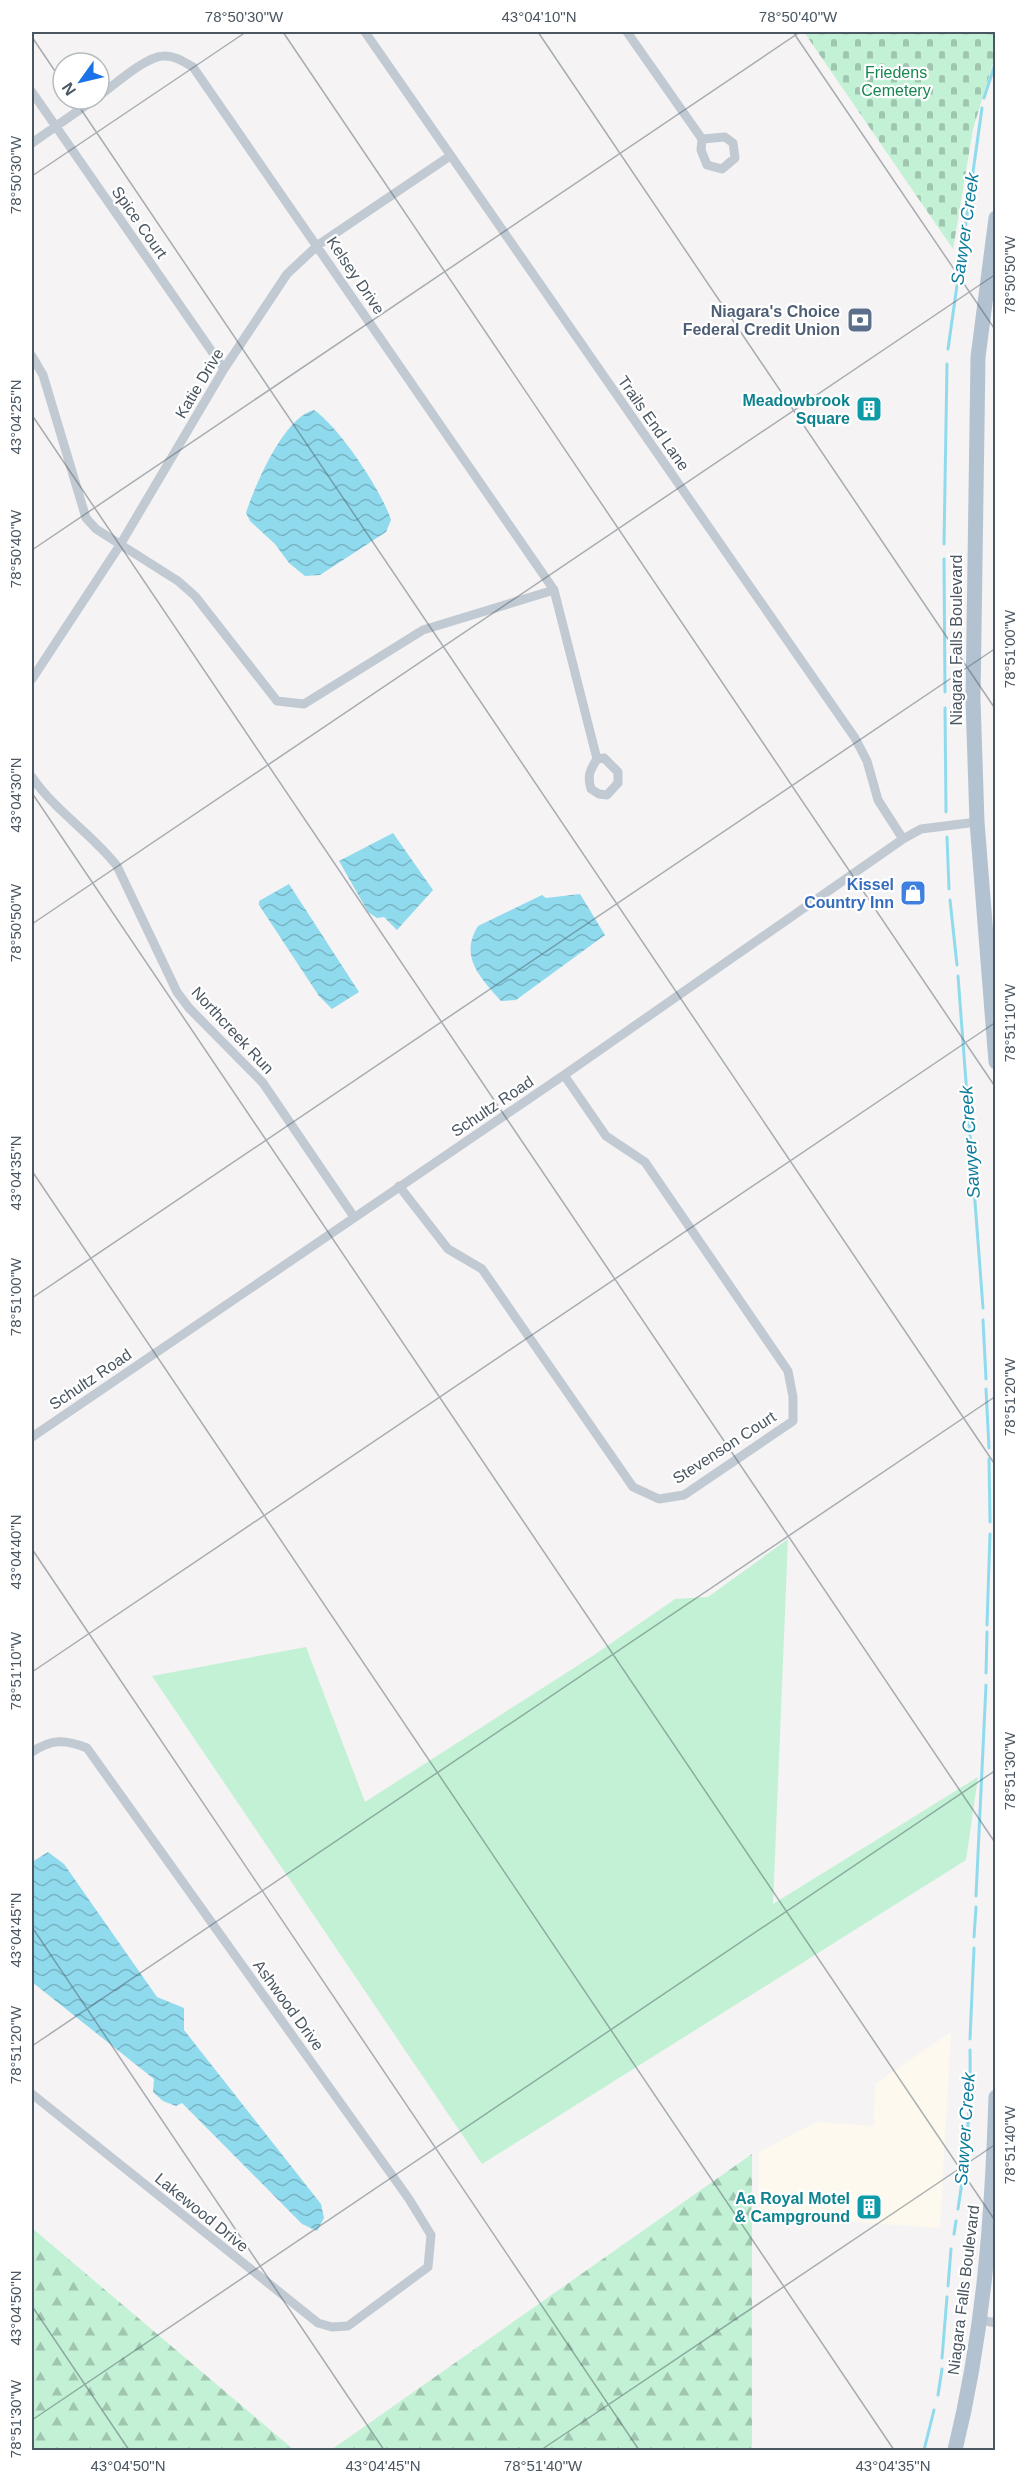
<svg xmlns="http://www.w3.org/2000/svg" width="1027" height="2482" viewBox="0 0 1027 2482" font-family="Helvetica,sans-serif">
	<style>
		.commercial { fill: #fdf9ef }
		.grass { fill: #c3f1d5 }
		.forest { fill: url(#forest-firs) }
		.cemetery { fill: url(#cemetery-stones) }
		.water { fill: url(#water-waves) }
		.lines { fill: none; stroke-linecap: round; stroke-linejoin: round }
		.stream { stroke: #90daee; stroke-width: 3 }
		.street { stroke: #c1cad2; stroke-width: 9 }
		.primary { stroke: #b3c2d1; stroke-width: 15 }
		.ticks { fill: none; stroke: #4a5661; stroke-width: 1.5; stroke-opacity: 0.45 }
		.labels { text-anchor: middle; stroke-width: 4.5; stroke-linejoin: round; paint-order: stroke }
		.park-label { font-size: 16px; fill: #17864f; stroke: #fff }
		.street-label { font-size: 16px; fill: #4a5661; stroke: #fff }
		.service-label { font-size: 16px; font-weight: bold; fill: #4e5e75; stroke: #fff; text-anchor: end }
		.culture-label { font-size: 16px; font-weight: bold; fill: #0d838f; stroke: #fff; text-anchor: end }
		.shop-label { font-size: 16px; font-weight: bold; fill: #366cbe; stroke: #fff; text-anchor: end }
		.water-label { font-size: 18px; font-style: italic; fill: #0c7c9b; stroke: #fff }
		.neatline { fill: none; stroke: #4a5661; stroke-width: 2 }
		.ticks-label { font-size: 15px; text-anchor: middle; fill: #4a5661 }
	</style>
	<defs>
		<pattern id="forest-firs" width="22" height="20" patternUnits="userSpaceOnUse" patternTransform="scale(1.5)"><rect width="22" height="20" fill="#c3f1d5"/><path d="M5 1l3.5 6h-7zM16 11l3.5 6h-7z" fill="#a0c6b0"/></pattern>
		<pattern id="cemetery-stones" width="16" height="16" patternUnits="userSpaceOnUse" patternTransform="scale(1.5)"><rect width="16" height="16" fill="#c3f1d5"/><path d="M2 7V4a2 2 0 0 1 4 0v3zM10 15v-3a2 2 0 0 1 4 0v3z" fill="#a0c6b0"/></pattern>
		<pattern id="water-waves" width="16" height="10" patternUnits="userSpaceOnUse" patternTransform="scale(1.5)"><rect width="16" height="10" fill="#90daee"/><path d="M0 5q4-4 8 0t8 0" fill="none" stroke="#78b4c4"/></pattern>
	</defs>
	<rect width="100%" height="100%" fill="#f5f3f3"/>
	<path class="commercial" d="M 951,2032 L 940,2228 L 758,2216 L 759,2152 L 816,2122 L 874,2126 L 875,2084 Z"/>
	<path class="grass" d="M 788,1539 L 773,1904 L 978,1777 L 966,1860 L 482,2164 L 152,1676 L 306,1647 L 365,1802 L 594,1655 L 675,1599 L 708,1597 Z"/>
	<path class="forest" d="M 752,2154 L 752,2450 L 331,2450 Z
		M 32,2228 L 294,2450 L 32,2450 Z"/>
	<path class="cemetery" d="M 804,32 L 995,32 L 995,57 L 973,129 L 953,249 Z"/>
	<path class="water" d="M 314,410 C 339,427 382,491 391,520 L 386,532 L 320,575 L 305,576 L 289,563 L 275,544 L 250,521 L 246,513 C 255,485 284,417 314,410 Z
		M 393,833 L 433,890 L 397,930 L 384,917 L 377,918 L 368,912 L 339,861 Z
		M 289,884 L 359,992 L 332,1009 L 319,996 L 259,905 L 259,901 Z
		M 580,894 L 605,935 L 516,1000 L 501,1001 C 480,977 459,957 478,926 L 542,895 L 546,898 Z
		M 48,1852 L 64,1864 L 157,1997 L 184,2008 L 184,2030 L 321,2204 L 324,2218 L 317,2231 L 302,2224 L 182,2103 L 176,2106 L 163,2101 L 153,2092 L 154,2079 L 32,1982 L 32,1862 Z"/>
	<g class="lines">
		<path class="stream" d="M 984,98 L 996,61
			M 948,349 L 982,108
			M 944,544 L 947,364
			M 944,559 L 945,692
			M 945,708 L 946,812
			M 947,837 L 949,889
			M 950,900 L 957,965
			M 958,976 L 983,1308
			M 983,1320 L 986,1379
			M 986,1389 L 989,1448
			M 989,1459 L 990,1522
			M 987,1625 L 990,1534
			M 986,1673 L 987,1632
			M 976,1896 L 986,1685
			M 974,1937 L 976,1907
			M 970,2039 L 974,1948
			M 958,2209 C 967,2156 971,2103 970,2050
			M 954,2234 L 956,2221
			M 948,2286 L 951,2249
			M 942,2358 L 947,2297
			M 938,2395 L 942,2369
			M 924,2450 L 934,2410"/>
		<path class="street" d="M 365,32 L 855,738 L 867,761 L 878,800 L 903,839
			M 627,32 L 702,139 L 701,150 L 707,165 L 722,169 L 735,158 L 733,143 L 725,137 L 702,139
			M 32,92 L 224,369
			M 99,96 C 114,85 145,57 163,56 C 174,55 184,62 193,67 L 554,590 L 597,759 C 590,770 587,776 591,789 L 599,794 L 607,795 L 618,783 L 618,772 L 604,758 L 597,759
			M 32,143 L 95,99
			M 32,356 L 43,375 L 86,518 L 96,529 L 178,581 L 195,596 L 277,701 L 304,704 L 423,630 L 554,590
			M 32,679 L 120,545 L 224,369 L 287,274 L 318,245 L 450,156
			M 32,777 C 55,811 91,833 117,866 L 177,992 L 189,1008 L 263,1083 L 354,1217
			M 399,1186 L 448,1249 L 482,1269 L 633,1487 L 659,1499 L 684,1495 L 793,1421 L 793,1397 L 788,1371 L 645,1162 L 606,1136 L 564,1075
			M 32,1437 L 564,1075 L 903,839 L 921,829 L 977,822
			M 32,1752 C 51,1739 65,1739 87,1748 L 409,2199 L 431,2235 L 428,2267 L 348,2326 L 332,2327 L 318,2323 L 32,2094
			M 981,2320 L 996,2323"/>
		<path class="primary" d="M 996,218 L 978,357 L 973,699 L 977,822 L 996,1062
			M 955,2450 C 984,2332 992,2219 996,2097"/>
	</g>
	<path class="ticks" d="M 283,32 L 996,1088M 538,32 L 996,710M 793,32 L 996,331M 32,37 L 63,83M 74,99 L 996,1466M 32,176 L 246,32M 32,415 L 996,1844M 32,550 L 800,32M 32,793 L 996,2222M 32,924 L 996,274M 32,1171 L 894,2450M 32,1298 L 996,648M 32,1549 L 639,2450M 32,1672 L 996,1022M 32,1927 L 384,2450M 32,2046 L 996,1396M 32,2306 L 129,2450M 32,2420 L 996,1770M 541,2450 L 996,2144"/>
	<defs>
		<g id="bank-square" transform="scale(1.35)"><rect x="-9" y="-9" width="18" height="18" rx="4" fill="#5c6f8a" stroke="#fff"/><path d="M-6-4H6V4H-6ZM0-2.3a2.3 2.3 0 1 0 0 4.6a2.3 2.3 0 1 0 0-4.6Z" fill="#fff"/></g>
		<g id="building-square" transform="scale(1.35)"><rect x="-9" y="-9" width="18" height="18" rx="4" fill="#0f9aa8" stroke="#fff"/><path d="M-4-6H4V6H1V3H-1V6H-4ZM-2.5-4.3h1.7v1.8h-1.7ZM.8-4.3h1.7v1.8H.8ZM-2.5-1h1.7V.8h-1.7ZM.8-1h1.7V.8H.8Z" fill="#fff"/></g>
		<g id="shop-square" transform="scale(1.35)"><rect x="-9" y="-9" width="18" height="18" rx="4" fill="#3f7fe0" stroke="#fff"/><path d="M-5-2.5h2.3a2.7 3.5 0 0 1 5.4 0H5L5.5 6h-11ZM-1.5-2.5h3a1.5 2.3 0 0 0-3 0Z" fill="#fff"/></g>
	</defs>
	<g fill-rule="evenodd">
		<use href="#bank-square" x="860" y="320"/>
		<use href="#building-square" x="869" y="409"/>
		<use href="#shop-square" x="913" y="893"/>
		<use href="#building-square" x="869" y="2207"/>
	</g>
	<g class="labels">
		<g class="park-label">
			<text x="896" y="78">Friedens<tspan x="896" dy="18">Cemetery</tspan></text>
		</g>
		<g class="street-label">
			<text transform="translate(140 222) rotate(55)" y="6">Spice Court</text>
			<text transform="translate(356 275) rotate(56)" y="6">Kelsey Drive</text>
			<text transform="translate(199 383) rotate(-59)" y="6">Katie Drive</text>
			<text transform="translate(654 423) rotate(55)" y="6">Trails End Lane</text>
			<text transform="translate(956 640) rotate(-90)" y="6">Niagara Falls Boulevard</text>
			<text transform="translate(233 1030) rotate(47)" y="6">Northcreek Run</text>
			<text transform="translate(492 1106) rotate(-34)" y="6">Schultz Road</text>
			<text transform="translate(90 1379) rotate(-34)" y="6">Schultz Road</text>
			<text transform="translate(724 1447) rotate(-33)" y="6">Stevenson Court</text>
			<text transform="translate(289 2005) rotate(54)" y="6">Ashwood Drive</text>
			<text transform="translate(202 2212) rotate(39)" y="6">Lakewood Drive</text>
			<text transform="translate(963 2290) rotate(-83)" y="6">Niagara Falls Boulevard</text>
		</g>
		<g class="service-label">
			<text x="840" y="317">Niagara's Choice<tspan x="840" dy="18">Federal Credit Union</tspan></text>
		</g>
		<g class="culture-label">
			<text x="850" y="406">Meadowbrook<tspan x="850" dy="18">Square</tspan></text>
			<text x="850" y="2204">Aa Royal Motel<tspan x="850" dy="18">&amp; Campground</tspan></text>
		</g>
		<g class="shop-label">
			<text x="894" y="890">Kissel<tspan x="894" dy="18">Country Inn</tspan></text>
		</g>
		<g class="water-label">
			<text transform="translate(965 229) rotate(-82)" y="6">Sawyer Creek</text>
			<text transform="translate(970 1142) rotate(-94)" y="6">Sawyer Creek</text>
			<text transform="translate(965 2129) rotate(-86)" y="6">Sawyer Creek</text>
		</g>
	</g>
	<rect width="1027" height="2482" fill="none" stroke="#ffffff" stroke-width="66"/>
	<g transform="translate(81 81) rotate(236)"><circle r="28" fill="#ffffff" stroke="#b7bbc0" stroke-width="1.5"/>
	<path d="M0-4.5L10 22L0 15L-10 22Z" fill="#1a73e8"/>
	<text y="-9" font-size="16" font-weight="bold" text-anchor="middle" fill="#4a5661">N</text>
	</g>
	<rect x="33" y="33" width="961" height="2416" class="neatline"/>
	<g class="ticks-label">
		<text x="244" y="22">78°50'30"W</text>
		<text x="539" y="22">43°04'10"N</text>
		<text x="798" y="22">78°50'40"W</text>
		<text transform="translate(16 175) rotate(-90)" y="5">78°50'30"W</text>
		<text transform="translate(1010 275) rotate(-90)" y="5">78°50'50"W</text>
		<text transform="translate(16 417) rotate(-90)" y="5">43°04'25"N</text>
		<text transform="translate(16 549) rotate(-90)" y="5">78°50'40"W</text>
		<text transform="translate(1010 649) rotate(-90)" y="5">78°51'00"W</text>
		<text transform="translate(16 795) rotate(-90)" y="5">43°04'30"N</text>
		<text transform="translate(16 923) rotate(-90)" y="5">78°50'50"W</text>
		<text transform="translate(1010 1023) rotate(-90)" y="5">78°51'10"W</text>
		<text transform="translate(16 1173) rotate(-90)" y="5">43°04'35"N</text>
		<text transform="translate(16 1297) rotate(-90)" y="5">78°51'00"W</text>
		<text transform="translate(1010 1397) rotate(-90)" y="5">78°51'20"W</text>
		<text transform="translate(16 1552) rotate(-90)" y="5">43°04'40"N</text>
		<text transform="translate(16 1671) rotate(-90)" y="5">78°51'10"W</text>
		<text transform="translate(1010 1771) rotate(-90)" y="5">78°51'30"W</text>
		<text transform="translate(16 1930) rotate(-90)" y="5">43°04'45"N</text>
		<text transform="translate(16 2045) rotate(-90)" y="5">78°51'20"W</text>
		<text transform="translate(1010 2145) rotate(-90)" y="5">78°51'40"W</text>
		<text transform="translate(16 2308) rotate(-90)" y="5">43°04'50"N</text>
		<text transform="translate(16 2419) rotate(-90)" y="5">78°51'30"W</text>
		<text x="128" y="2471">43°04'50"N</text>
		<text x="383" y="2471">43°04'45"N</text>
		<text x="543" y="2471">78°51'40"W</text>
		<text x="893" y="2471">43°04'35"N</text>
	</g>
</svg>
